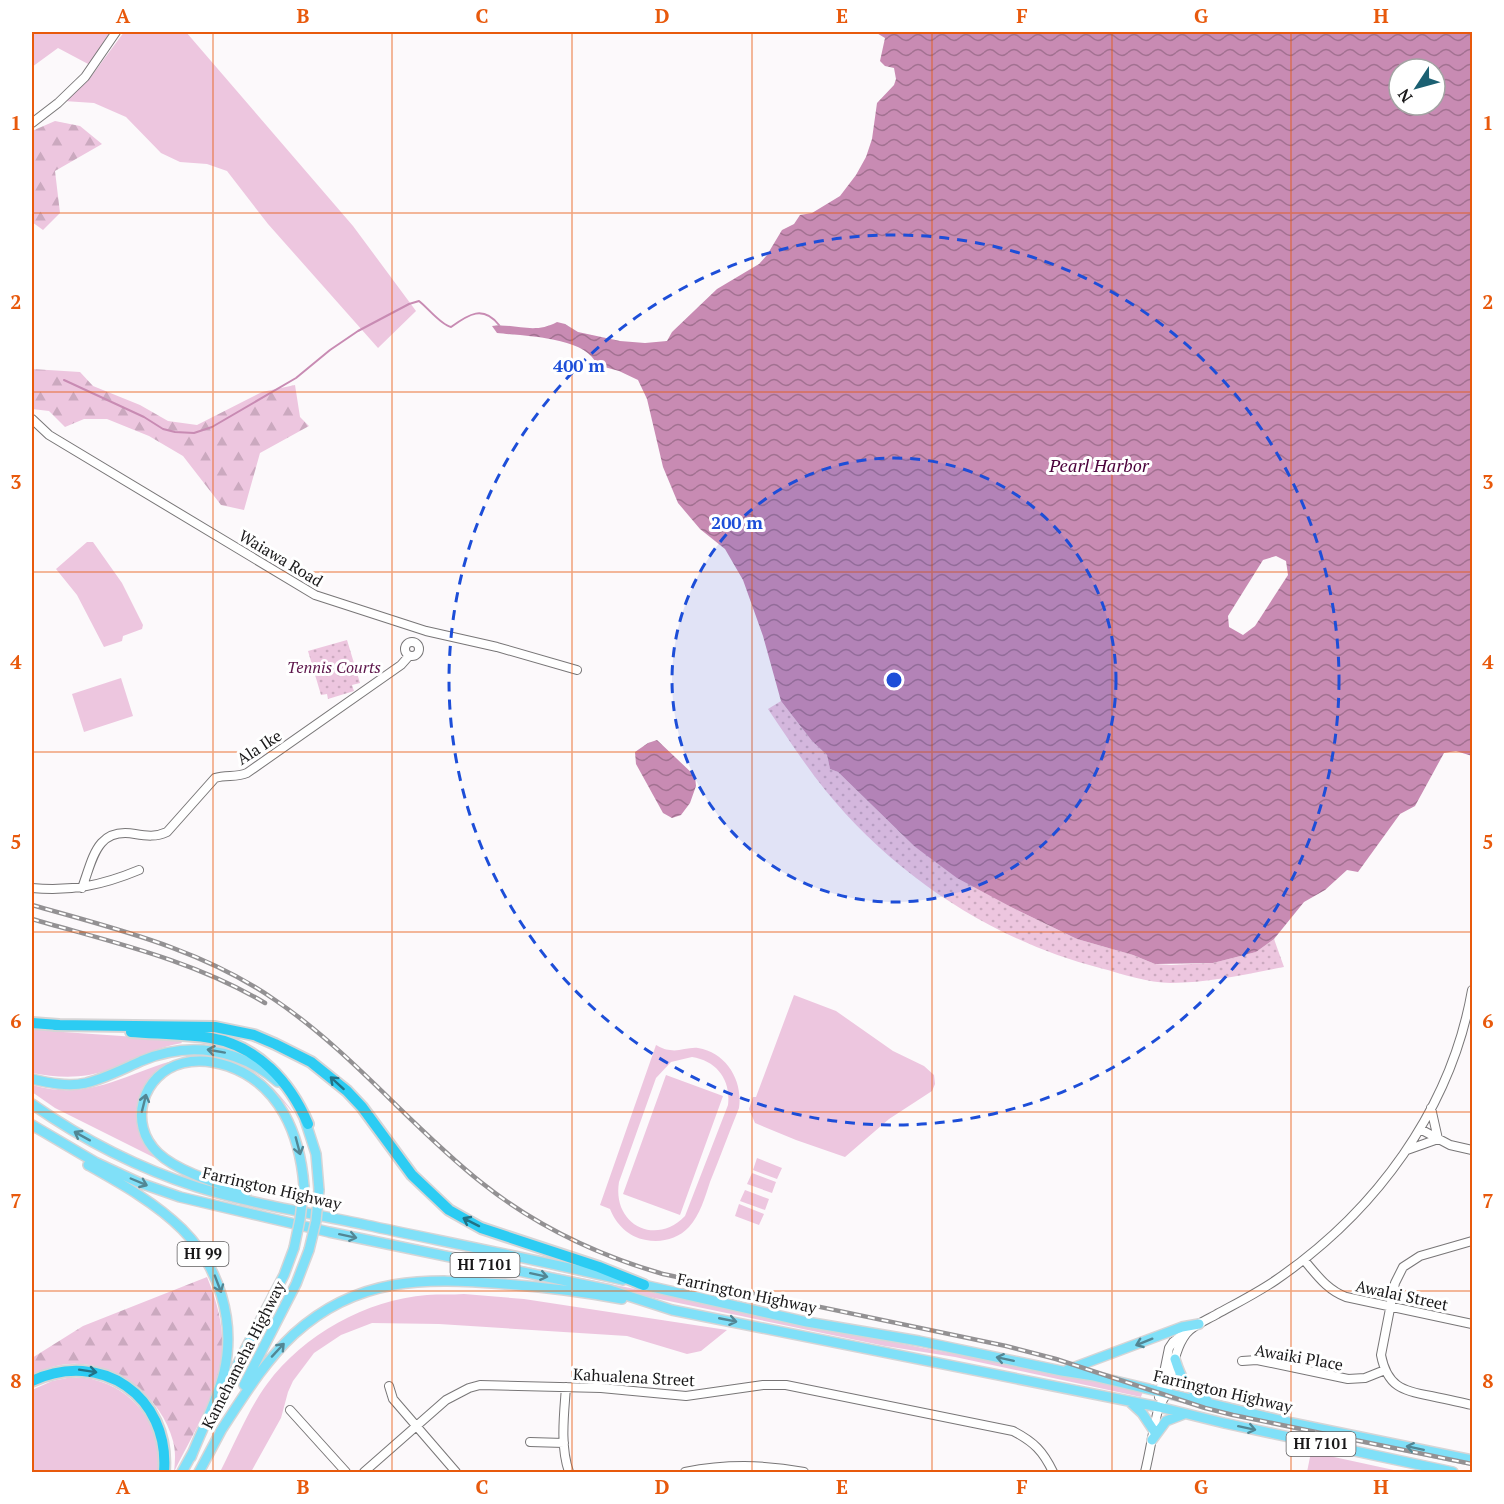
<svg xmlns="http://www.w3.org/2000/svg" width="1504" height="1504" viewBox="0 0 1504 1504" font-family="'PT Serif',serif">
	<style>
		.grass { fill: #edc6df; fill-rule: evenodd }
		.forest { fill: url(#forest-firs) }
		.park { fill: url(#park-dots) }
		.water { fill: url(#water-waves); fill-rule: evenodd }
		.pier { fill: #fcf9fb }
		.lines { fill: none; stroke-linecap: round; stroke-linejoin: round }
		.stream { stroke: #c88bb3; stroke-width: 2 }
		.minor-casing { stroke: #787677; stroke-width: 10 }
		.major-casing { stroke: #d6d5d6; stroke-width: 12 }
		.highway-casing { stroke: #d6d5d6; stroke-width: 14 }
		.minor { stroke: #fff; stroke-width: 8 }
		.major { stroke: #80e0f8; stroke-width: 9 }
		.highway { stroke: #2cccf3; stroke-width: 10 }
		.rail-casing { stroke: #939193; stroke-width: 4.5 }
		.rail { stroke: #fff; stroke-width: 2; stroke-dasharray: 7; stroke-linecap: butt }
		.major-bridge-casing { stroke: #d6d5d6; stroke-width: 12; stroke-linecap: butt }
		.major-bridge { stroke: #80e0f8; stroke-width: 9 }
		.oneway { stroke: #528694 }
		.oneway2 { stroke: #227286 }
		.grid { fill: none; stroke: #e8590c; stroke-width: 1.5; stroke-opacity: 0.55 }
		.ring { fill: none; stroke: #1d4ed8; stroke-width: 3; stroke-dasharray: 10 8 }
		.labels { text-anchor: middle; stroke-width: 6; stroke-linejoin: round; paint-order: stroke }
		.shield { fill: #fff; stroke: #5e5d5e; stroke-width: 1.5 }
		.shield-label { font-size: 15px; font-weight: bold; fill: #191819 }
		.street-label { font-size: 16px; fill: #191819; stroke: #fff }
		.park-label { font-size: 16px; font-style: italic; fill: #5d164b; stroke: #fff }
		.water-label { font-size: 18px; font-style: italic; fill: #4b013b; stroke: #fff }
		.centre { fill: #1d4ed8; stroke: #fff; stroke-width: 3 }
		.ring-label { font-size: 18px; text-anchor: middle; font-weight: bold; fill: #1d4ed8; stroke: #fff; stroke-width: 6; stroke-linejoin: round; paint-order: stroke }
		.neatline { fill: none; stroke: #e8590c; stroke-width: 2 }
		.grid-label { font-size: 20px; text-anchor: middle; font-weight: bold; fill: #e8590c }
	</style>
	<defs>
		<pattern id="forest-firs" width="22" height="20" patternUnits="userSpaceOnUse" patternTransform="scale(1.5)"><rect width="22" height="20" fill="#edc6df"/><path d="M5 1l3.5 6h-7zM16 11l3.5 6h-7z" fill="#cba9bf"/></pattern>
		<pattern id="park-dots" width="8" height="8" patternUnits="userSpaceOnUse" patternTransform="scale(1.5)"><rect width="8" height="8" fill="#edc6df"/><path d="M2 2h.1M6 6h.1" fill="none" stroke="#cba9bf" stroke-width="1.8" stroke-linecap="round"/></pattern>
		<pattern id="water-waves" width="16" height="10" patternUnits="userSpaceOnUse" patternTransform="scale(1.5)"><rect width="16" height="10" fill="#c88bb3"/><path d="M0 5q4-4 8 0t8 0" fill="none" stroke="#a27191"/></pattern>
	</defs>
	<rect width="100%" height="100%" fill="#fcf9fb"/>
	<path class="grass" d="M 32,32 L 110,32 L 90,65 L 58,48 L 32,67 Z
		M 124,32 L 186,32 L 353,226 L 416,311 L 378,348 L 268,224 L 227,171 L 207,164 L 180,162 L 161,153 L 126,117 L 94,103 L 64,101 L 90,78 Z
		M 87,542 L 93,542 L 122,583 L 143,625 L 142,629 L 123,636 L 122,641 L 104,647 L 77,595 L 56,569 Z
		M 121,678 L 133,716 L 84,732 L 72,694 Z
		M 794,995 L 836,1011 L 893,1051 L 924,1066 L 934,1075 L 935,1084 L 932,1091 L 889,1119 L 845,1157 L 796,1140 L 755,1123 L 749,1109 L 753,1097 L 756,1097 Z
		M 32,1026 L 63,1032 L 180,1040 L 182,1043 C 156,1047 135,1060 111,1069 C 84,1079 59,1078 32,1073 Z
		M 656,1045 C 660,1047 665,1050 670,1050 C 678,1052 688,1047 698,1048 C 727,1053 743,1081 739,1108 C 729,1133 720,1157 710,1182 C 705,1197 700,1215 689,1227 C 678,1239 661,1243 646,1240 C 628,1237 616,1224 610,1209 L 600,1205 ZM 692,1057 C 717,1061 731,1080 728,1105 L 685,1216 C 655,1247 612,1224 619,1182 L 656,1078 L 671,1062 Z
		M 188,1057 C 242,1058 264,1072 295,1115 L 269,1085 L 251,1073 L 221,1061 L 163,1069 C 145,1106 124,1121 155,1158 L 55,1108 L 32,1092 L 32,1085 C 94,1103 130,1069 188,1057 Z
		M 666,1075 L 723,1096 L 680,1215 L 623,1194 Z
		M 757,1158 L 782,1168 L 777,1179 L 753,1170 Z
		M 752,1173 L 776,1182 L 772,1193 L 747,1184 Z
		M 745,1190 L 769,1199 L 765,1210 L 740,1201 Z
		M 739,1204 L 764,1214 L 759,1225 L 735,1216 Z
		M 351,1231 C 534,1268 716,1306 898,1343 C 980,1360 1062,1370 1143,1391 L 1141,1397 L 955,1357 L 885,1346 L 351,1235 Z
		M 464,1294 L 524,1299 L 727,1330 L 701,1351 L 687,1354 L 627,1336 L 439,1324 L 372,1323 L 341,1335 L 314,1353 L 293,1381 L 288,1392 L 281,1418 L 251,1472 L 220,1472 C 235,1443 248,1410 267,1384 C 304,1334 366,1300 427,1295 C 439,1294 452,1295 464,1294 Z
		M 67,1378 C 76,1378 86,1377 95,1380 C 136,1390 165,1431 158,1472 L 32,1472 L 32,1390 L 52,1381 Z
		M 1311,1452 L 1403,1472 L 1307,1472 Z"/>
	<path class="forest" d="M 55,121 L 80,126 L 102,144 L 55,171 L 60,213 L 43,230 L 32,222 L 32,131 Z
		M 32,369 L 80,372 L 93,386 L 140,405 L 168,421 L 197,425 L 262,392 L 295,385 L 300,417 L 309,426 L 260,453 L 244,510 L 221,505 L 183,456 L 149,436 L 107,419 L 84,419 L 65,427 L 49,411 L 32,409 Z
		M 207,1277 C 242,1361 211,1398 174,1472 C 175,1462 176,1452 173,1441 C 158,1383 86,1342 32,1376 L 32,1358 L 83,1326 Z"/>
	<path class="park" d="M 347,640 L 360,683 L 352,685 L 354,691 L 328,699 L 327,694 L 321,695 L 308,651 Z
		M 781,701 L 812,741 L 827,755 L 830,769 L 838,772 L 914,846 L 1013,908 L 1077,939 L 1133,955 L 1155,964 L 1171,965 L 1213,963 L 1256,952 L 1274,939 L 1284,967 C 1247,974 1209,983 1171,983 C 1148,983 1123,974 1100,968 C 994,941 895,876 826,791 C 805,765 787,737 768,709 Z"/>
	<path class="water" d="M 875,32 L 1472,32 L 1472,756 L 1456,751 L 1444,753 L 1415,806 L 1400,814 L 1358,872 L 1347,870 L 1325,890 L 1304,902 L 1274,939 L 1256,952 L 1213,963 L 1155,964 L 1133,955 L 1077,939 L 1013,908 L 957,878 L 914,846 L 838,772 L 830,769 L 827,755 L 812,741 L 781,701 L 763,636 L 743,580 L 725,549 L 700,529 L 678,503 L 663,467 L 647,399 L 638,380 L 619,371 L 597,365 C 587,337 524,336 497,333 L 492,326 C 517,323 533,335 557,322 L 565,324 L 578,332 L 620,341 L 645,343 L 667,341 L 672,332 L 717,289 L 759,264 L 767,255 L 782,230 L 794,224 L 800,215 L 812,213 L 840,196 L 856,175 L 866,157 L 872,139 L 877,103 L 894,85 L 896,79 L 894,68 L 885,66 L 880,61 L 885,38 ZM 1399,69 L 1435,69 L 1435,105 L 1399,105 Z
		M 657,740 L 695,776 L 696,786 L 690,803 L 681,815 L 672,818 L 663,813 L 636,764 L 635,752 L 648,743 Z"/>
	<path class="pier" d="M 1276,556 L 1286,561 L 1288,575 L 1255,626 L 1243,635 L 1229,627 L 1228,616 L 1263,560 Z"/>
	<g class="lines">
		<path class="stream" d="M 64,380 L 144,417 L 163,429 L 175,432 L 194,433 L 212,427 L 296,378 L 330,350 L 358,331 L 409,304 L 419,301 C 428,308 441,325 451,327 C 469,314 483,305 499,325"/>
		<g class="minor-casing">
			<path id="minor" d="M 32,123 L 58,103 L 85,77 L 116,32
				M 32,419 L 49,435 L 315,595 L 426,631 L 497,647 L 577,670
				M405 649a7 7 0 1 1 14 0a7 7 0 1 1-14 0Z
				M 32,888 C 70,892 103,885 139,870
				M 82,888 C 93,859 96,827 135,834 C 147,836 156,837 167,832 L 215,778 C 226,774 236,778 247,773 L 401,665 L 409,656
				M 1420,1129 L 1450,1145 L 1472,1150
				M 1407,1150 L 1438,1139 L 1431,1108
				M 1472,1241 L 1420,1256 L 1403,1267 L 1395,1283 L 1381,1355 C 1387,1386 1402,1391 1431,1396 C 1445,1399 1459,1402 1472,1405
				M 1304,1260 C 1317,1275 1327,1290 1346,1297 L 1472,1324
				M 1242,1361 L 1257,1360 L 1348,1379 L 1365,1378 L 1385,1370
				M 389,1386 L 393,1399 L 456,1472
				M 566,1387 C 564,1415 560,1446 569,1472
				M 1159,1397 L 1169,1348 L 1173,1342 L 1185,1333
				M 290,1410 L 346,1472
				M 530,1442 L 564,1443
				M 364,1472 L 446,1400 L 469,1388 L 480,1385 L 601,1388 L 686,1396 L 763,1385 L 786,1385 L 1013,1431 C 1034,1442 1043,1451 1053,1472
				M 685,1472 C 725,1464 763,1464 804,1472
				M 1145,1472 C 1150,1452 1153,1430 1158,1410 C 1160,1403 1166,1397 1168,1389 C 1173,1371 1174,1350 1186,1334 C 1193,1325 1207,1320 1217,1314 C 1237,1303 1257,1293 1276,1280 C 1375,1212 1451,1110 1472,990"/>
		</g>
		<g class="major-casing">
			<path id="major" d="M 32,1079 C 49,1083 68,1087 86,1083 C 106,1078 123,1069 141,1061 C 189,1041 239,1048 278,1082
				M 32,1104 C 82,1139 138,1168 197,1187 C 252,1204 310,1213 366,1225 C 451,1243 537,1260 623,1280
				M 305,1120 L 316,1154 L 319,1190
				M 32,1125 L 95,1162 L 140,1183 L 180,1197 L 329,1232 L 610,1290 L 672,1310 L 1159,1407 L 1224,1423 L 1453,1472
				M 88,1165 C 120,1183 156,1203 182,1229 C 219,1266 236,1321 224,1372 C 217,1401 202,1429 191,1457
				M 246,1193 C 220,1184 178,1172 158,1153 C 127,1124 142,1073 183,1063 C 198,1059 213,1061 228,1066 C 280,1084 300,1135 304,1186
				M 639,1284 L 807,1322 L 919,1341 L 1062,1371 L 1094,1376 L 1292,1423 L 1472,1460
				M 1175,1359 C 1182,1381 1186,1388 1207,1400
				M 1067,1370 L 1182,1327 L 1199,1324
				M 244,1385 L 296,1284 L 309,1250
				M 222,1394 L 284,1275 L 294,1248
				M 1129,1401 L 1142,1413 L 1154,1431
				M 220,1432 C 243,1397 264,1362 294,1334 C 358,1276 425,1278 505,1284 C 544,1287 584,1292 622,1299
				M 1152,1440 L 1166,1421 L 1184,1414
				M 182,1472 L 193,1452
				M 199,1472 L 223,1427"/>
		</g>
		<g class="highway-casing">
			<path id="highway" d="M 32,1023 L 59,1025
				M 54,1025 L 215,1027 L 254,1035 L 275,1044 L 311,1062 L 347,1091 L 362,1107 L 412,1175 L 449,1210 L 481,1228 L 599,1267 L 644,1285
				M 131,1032 C 157,1034 185,1034 211,1038 C 258,1046 290,1082 308,1124
				M 32,1381 C 101,1349 170,1396 164,1472"/>
		</g>
		<use href="#minor" class="minor"/>
		<use href="#major" class="major"/>
		<use href="#highway" class="highway"/>
		<g class="rail-casing">
			<path id="rail" d="M 32,905 C 116,929 202,949 275,1000 C 352,1052 410,1126 482,1183 C 536,1226 597,1255 663,1274 L 1006,1346 L 1056,1359 L 1205,1408 L 1233,1415 L 1472,1464
				M 32,919 C 111,942 193,960 265,1003"/>
		</g>
		<use href="#rail" class="rail"/>
		<g class="major-bridge-casing">
			<path id="major-bridge" d="M 294,1248 L 300,1219 L 304,1186
				M 309,1250 L 316,1221 L 319,1190"/>
		</g>
		<use href="#major-bridge" class="major-bridge"/>
	</g>
	<defs><path id="oneway-shaft" d="M-6 0H5M1.5-3L5.5 0L1.5 3" fill="none" stroke-width="1.6" stroke-linecap="round" stroke-linejoin="round" transform="scale(1.5)"/></defs>
	<g class="oneway">
		<use href="#oneway-shaft" transform="translate(216 1051) rotate(-170)"/>
		<use href="#oneway-shaft" transform="translate(144 1103) rotate(-76)"/>
		<use href="#oneway-shaft" transform="translate(82 1136) rotate(-151)"/>
		<use href="#oneway-shaft" transform="translate(298 1146) rotate(75)"/>
		<use href="#oneway-shaft" transform="translate(139 1182) rotate(23)"/>
		<use href="#oneway-shaft" transform="translate(348 1236) rotate(12)"/>
		<use href="#oneway-shaft" transform="translate(539 1275) rotate(12)"/>
		<use href="#oneway-shaft" transform="translate(218 1284) rotate(69)"/>
		<use href="#oneway-shaft" transform="translate(728 1320) rotate(11)"/>
		<use href="#oneway-shaft" transform="translate(1144 1342) rotate(158)"/>
		<use href="#oneway-shaft" transform="translate(278 1350) rotate(-47)"/>
		<use href="#oneway-shaft" transform="translate(1005 1359) rotate(-168)"/>
		<use href="#oneway-shaft" transform="translate(1247 1428) rotate(12)"/>
		<use href="#oneway-shaft" transform="translate(1415 1448) rotate(-168)"/>
	</g>
	<g class="oneway2">
		<use href="#oneway-shaft" transform="translate(337 1083) rotate(-138)"/>
		<use href="#oneway-shaft" transform="translate(471 1222) rotate(-153)"/>
		<use href="#oneway-shaft" transform="translate(88 1371) rotate(9)"/>
	</g>
	<path class="grid" d="M 213,32 L 213,1472M 392,32 L 392,1472M 572,32 L 572,1472M 752,32 L 752,1472M 932,32 L 932,1472M 1112,32 L 1112,1472M 1291,32 L 1291,1472M 32,213 L 1472,213M 32,392 L 1472,392M 32,572 L 1472,572M 32,752 L 1472,752M 32,932 L 1472,932M 32,1112 L 1472,1112M 32,1291 L 1472,1291"/>
	<circle cx="894" cy="680" r="222" fill="#1d4ed8" fill-opacity=".12"/>
	<g class="ring">
		<circle cx="894" cy="680" r="222"/>
		<circle cx="894" cy="680" r="445"/>
	</g>
	<g class="labels">
		<g class="shield">
			<rect x="177.5" y="1242" width="51" height="24" rx="4.5"/>
			<rect x="450.5" y="1253" width="69" height="24" rx="4.5"/>
			<rect x="1286.5" y="1432" width="69" height="24" rx="4.5"/>
		</g>
		<g class="shield-label">
			<text x="203" y="1259">HI 99</text>
			<text x="485" y="1270">HI 7101</text>
			<text x="1321" y="1449">HI 7101</text>
		</g>
		<g class="street-label">
			<text transform="translate(281 558) rotate(31)" y="6">Waiawa Road</text>
			<text transform="translate(259 747) rotate(-33)" y="6">Ala Ike</text>
			<text transform="translate(272 1188) rotate(13)" y="6">Farrington Highway</text>
			<text transform="translate(747 1293) rotate(12)" y="6">Farrington Highway</text>
			<text transform="translate(1402 1295) rotate(12)" y="6">Awalai Street</text>
			<text transform="translate(243 1355) rotate(-63)" y="6">Kamehameha Highway</text>
			<text transform="translate(1299 1357) rotate(10)" y="6">Awaiki Place</text>
			<text transform="translate(634 1377) rotate(3)" y="6">Kahualena Street</text>
			<text transform="translate(1223 1391) rotate(13)" y="6">Farrington Highway</text>
		</g>
		<g class="park-label">
			<text x="334" y="673">Tennis Courts</text>
		</g>
		<g class="water-label">
			<text x="1099" y="472">Pearl Harbor</text>
		</g>
	</g>
	<circle cx="894" cy="680" r="9" class="centre"/>
	<g class="ring-label">
		<text x="579" y="372">400 m</text>
		<text x="737" y="529">200 m</text>
	</g>
	<rect width="1504" height="1504" fill="none" stroke="#ffffff" stroke-width="66"/>
	<g transform="translate(1417 87) rotate(234)"><circle r="28" fill="#ffffff" stroke="#a3a3a3" stroke-width="1.5"/>
	<path d="M0-4.5L10 22L0 15L-10 22Z" fill="#1b6072"/>
	<text y="-9" font-size="16" font-weight="bold" text-anchor="middle" fill="#191819">N</text>
	</g>
	<rect x="33" y="33" width="1438" height="1438" class="neatline"/>
	<g class="grid-label">
		<text x="123" y="23">A</text>
		<text x="303" y="23">B</text>
		<text x="482" y="23">C</text>
		<text x="662" y="23">D</text>
		<text x="842" y="23">E</text>
		<text x="1022" y="23">F</text>
		<text x="1201" y="23">G</text>
		<text x="1381" y="23">H</text>
		<text x="16" y="130">1</text>
		<text x="1488" y="130">1</text>
		<text x="16" y="309">2</text>
		<text x="1488" y="309">2</text>
		<text x="16" y="489">3</text>
		<text x="1488" y="489">3</text>
		<text x="16" y="669">4</text>
		<text x="1488" y="669">4</text>
		<text x="16" y="849">5</text>
		<text x="1488" y="849">5</text>
		<text x="16" y="1028">6</text>
		<text x="1488" y="1028">6</text>
		<text x="16" y="1208">7</text>
		<text x="1488" y="1208">7</text>
		<text x="16" y="1388">8</text>
		<text x="1488" y="1388">8</text>
		<text x="123" y="1494">A</text>
		<text x="303" y="1494">B</text>
		<text x="482" y="1494">C</text>
		<text x="662" y="1494">D</text>
		<text x="842" y="1494">E</text>
		<text x="1022" y="1494">F</text>
		<text x="1201" y="1494">G</text>
		<text x="1381" y="1494">H</text>
	</g>
</svg>
